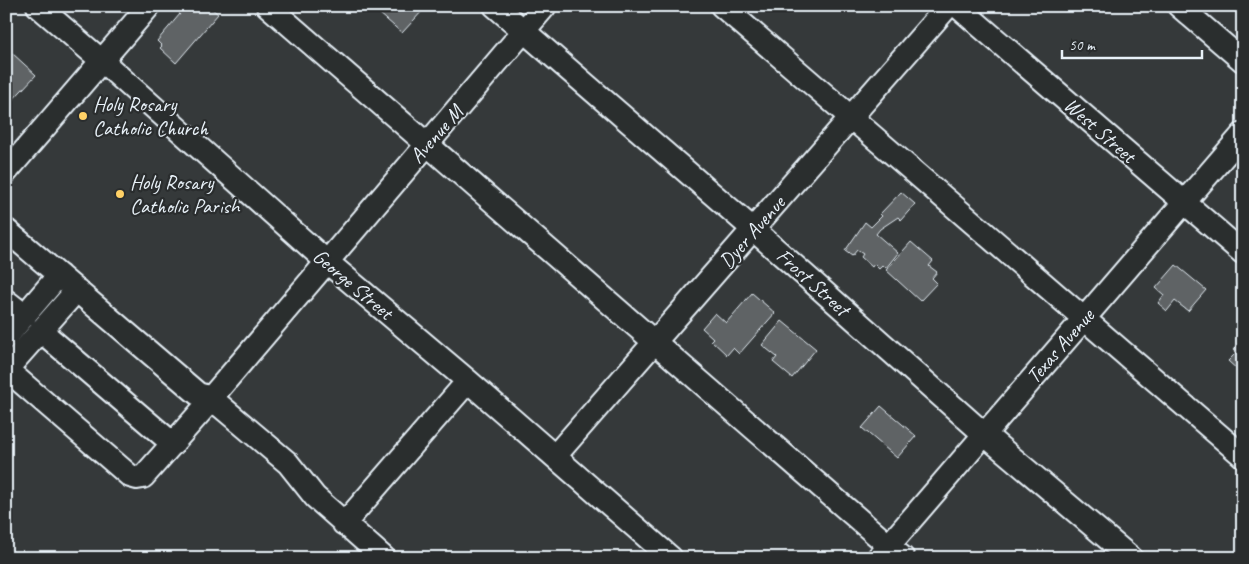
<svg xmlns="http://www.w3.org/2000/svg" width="1249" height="564" viewBox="0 0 1249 564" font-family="Caveat,sans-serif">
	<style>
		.building { fill: #5f6365; stroke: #e8f1f8 }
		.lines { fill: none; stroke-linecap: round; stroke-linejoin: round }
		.minor-casing { stroke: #e8f1f8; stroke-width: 26 }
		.minor { stroke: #2a2d2e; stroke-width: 22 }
		.poi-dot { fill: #ffd166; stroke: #2a2d2e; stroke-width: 2 }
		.labels { text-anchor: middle; stroke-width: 4.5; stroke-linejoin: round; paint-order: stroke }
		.poi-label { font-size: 21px; fill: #e8f1f8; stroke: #2a2d2e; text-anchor: start }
		.street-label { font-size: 21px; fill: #e8f1f8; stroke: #2a2d2e }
	</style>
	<rect width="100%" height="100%" fill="#35393a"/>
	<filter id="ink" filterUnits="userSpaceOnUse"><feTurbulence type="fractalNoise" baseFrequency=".02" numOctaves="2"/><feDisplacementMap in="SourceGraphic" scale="10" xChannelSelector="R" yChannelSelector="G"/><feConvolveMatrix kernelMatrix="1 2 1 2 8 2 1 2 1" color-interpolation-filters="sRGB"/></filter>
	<g filter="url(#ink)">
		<path class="building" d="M 184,6 L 209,6 L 218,14 L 176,63 L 160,48 L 162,46 L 157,41 L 180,14 L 179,13 Z
			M 385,6 L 421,6 L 424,9 L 402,33 L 379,13 Z
			M 12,53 L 36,75 L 6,107 L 6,60 Z
			M 901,192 L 915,204 L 901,220 L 898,217 L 880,229 L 876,234 L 898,253 L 886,268 L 883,265 L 879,269 L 874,264 L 872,267 L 861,257 L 863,254 L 857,250 L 852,256 L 845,251 L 865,222 L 871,227 L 882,216 L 880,214 Z
			M 911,242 L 933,261 L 929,266 L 937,272 L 932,278 L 937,283 L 920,301 L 886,270 Z
			M 1176,265 L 1206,290 L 1188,311 L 1175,301 L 1167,311 L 1158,303 L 1164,295 L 1156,288 Z
			M 752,293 L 775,313 L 739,354 L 733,348 L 727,355 L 711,340 L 713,338 L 702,328 L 715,313 L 726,323 Z
			M 782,321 L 816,349 L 792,378 L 773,362 L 777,357 L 762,345 Z
			M 1243,339 L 1243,368 L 1240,372 L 1228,361 L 1236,353 L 1233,350 Z
			M 881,406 L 916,436 L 897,458 L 862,428 Z"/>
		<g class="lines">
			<g class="minor-casing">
				<path id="minor" d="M 38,6 L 102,61 L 326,261 L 468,381 L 671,558
					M 268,6 L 903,558
					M 495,6 L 754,230 L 984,434 L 1131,558
					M 722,6 L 1243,456
					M 957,6 L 1243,253
					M 1179,6 L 1243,61
					M 6,172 L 149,6
					M 6,230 L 198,394 L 211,398 L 205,407 L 143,477 L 137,478 L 130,476 L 6,369
					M 6,301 L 25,316
					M 41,331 L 173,444
					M 6,337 L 59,275
					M 7,369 L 77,290
					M 555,456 L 948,6
					M 344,524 L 468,381
					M 384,558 L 315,497 L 288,463 L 211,398 L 545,6
					M 878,558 L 1243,134"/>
			</g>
			<use href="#minor" class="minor"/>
		</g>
	</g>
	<g class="poi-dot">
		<circle cx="83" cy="116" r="5"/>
		<circle cx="120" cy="194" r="5"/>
	</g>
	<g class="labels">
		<g class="poi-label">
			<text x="93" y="111">Holy Rosary<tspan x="93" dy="24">Catholic Church</tspan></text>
			<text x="130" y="189">Holy Rosary<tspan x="130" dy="24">Catholic Parish</tspan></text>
		</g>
		<g class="street-label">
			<text transform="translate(1100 130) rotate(41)" y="7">West Street</text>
			<text transform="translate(436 134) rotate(-49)" y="7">Avenue M</text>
			<text transform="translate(752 232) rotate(-49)" y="7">Dyer Avenue</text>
			<text transform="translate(813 282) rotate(42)" y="7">Frost Street</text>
			<text transform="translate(353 284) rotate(40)" y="7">George Street</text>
			<text transform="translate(1060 346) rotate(-49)" y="7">Texas Avenue</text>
		</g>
	</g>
	<rect width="1249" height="564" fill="none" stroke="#2a2d2e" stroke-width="25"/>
	<rect x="12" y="12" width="1224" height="539" fill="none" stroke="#e8f1f8" stroke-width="2" filter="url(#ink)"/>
	<path d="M1062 50v8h140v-8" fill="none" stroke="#e8f1f8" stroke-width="2.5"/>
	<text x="1069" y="50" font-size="15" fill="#e8f1f8" stroke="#2a2d2e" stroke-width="4" paint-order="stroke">50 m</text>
</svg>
